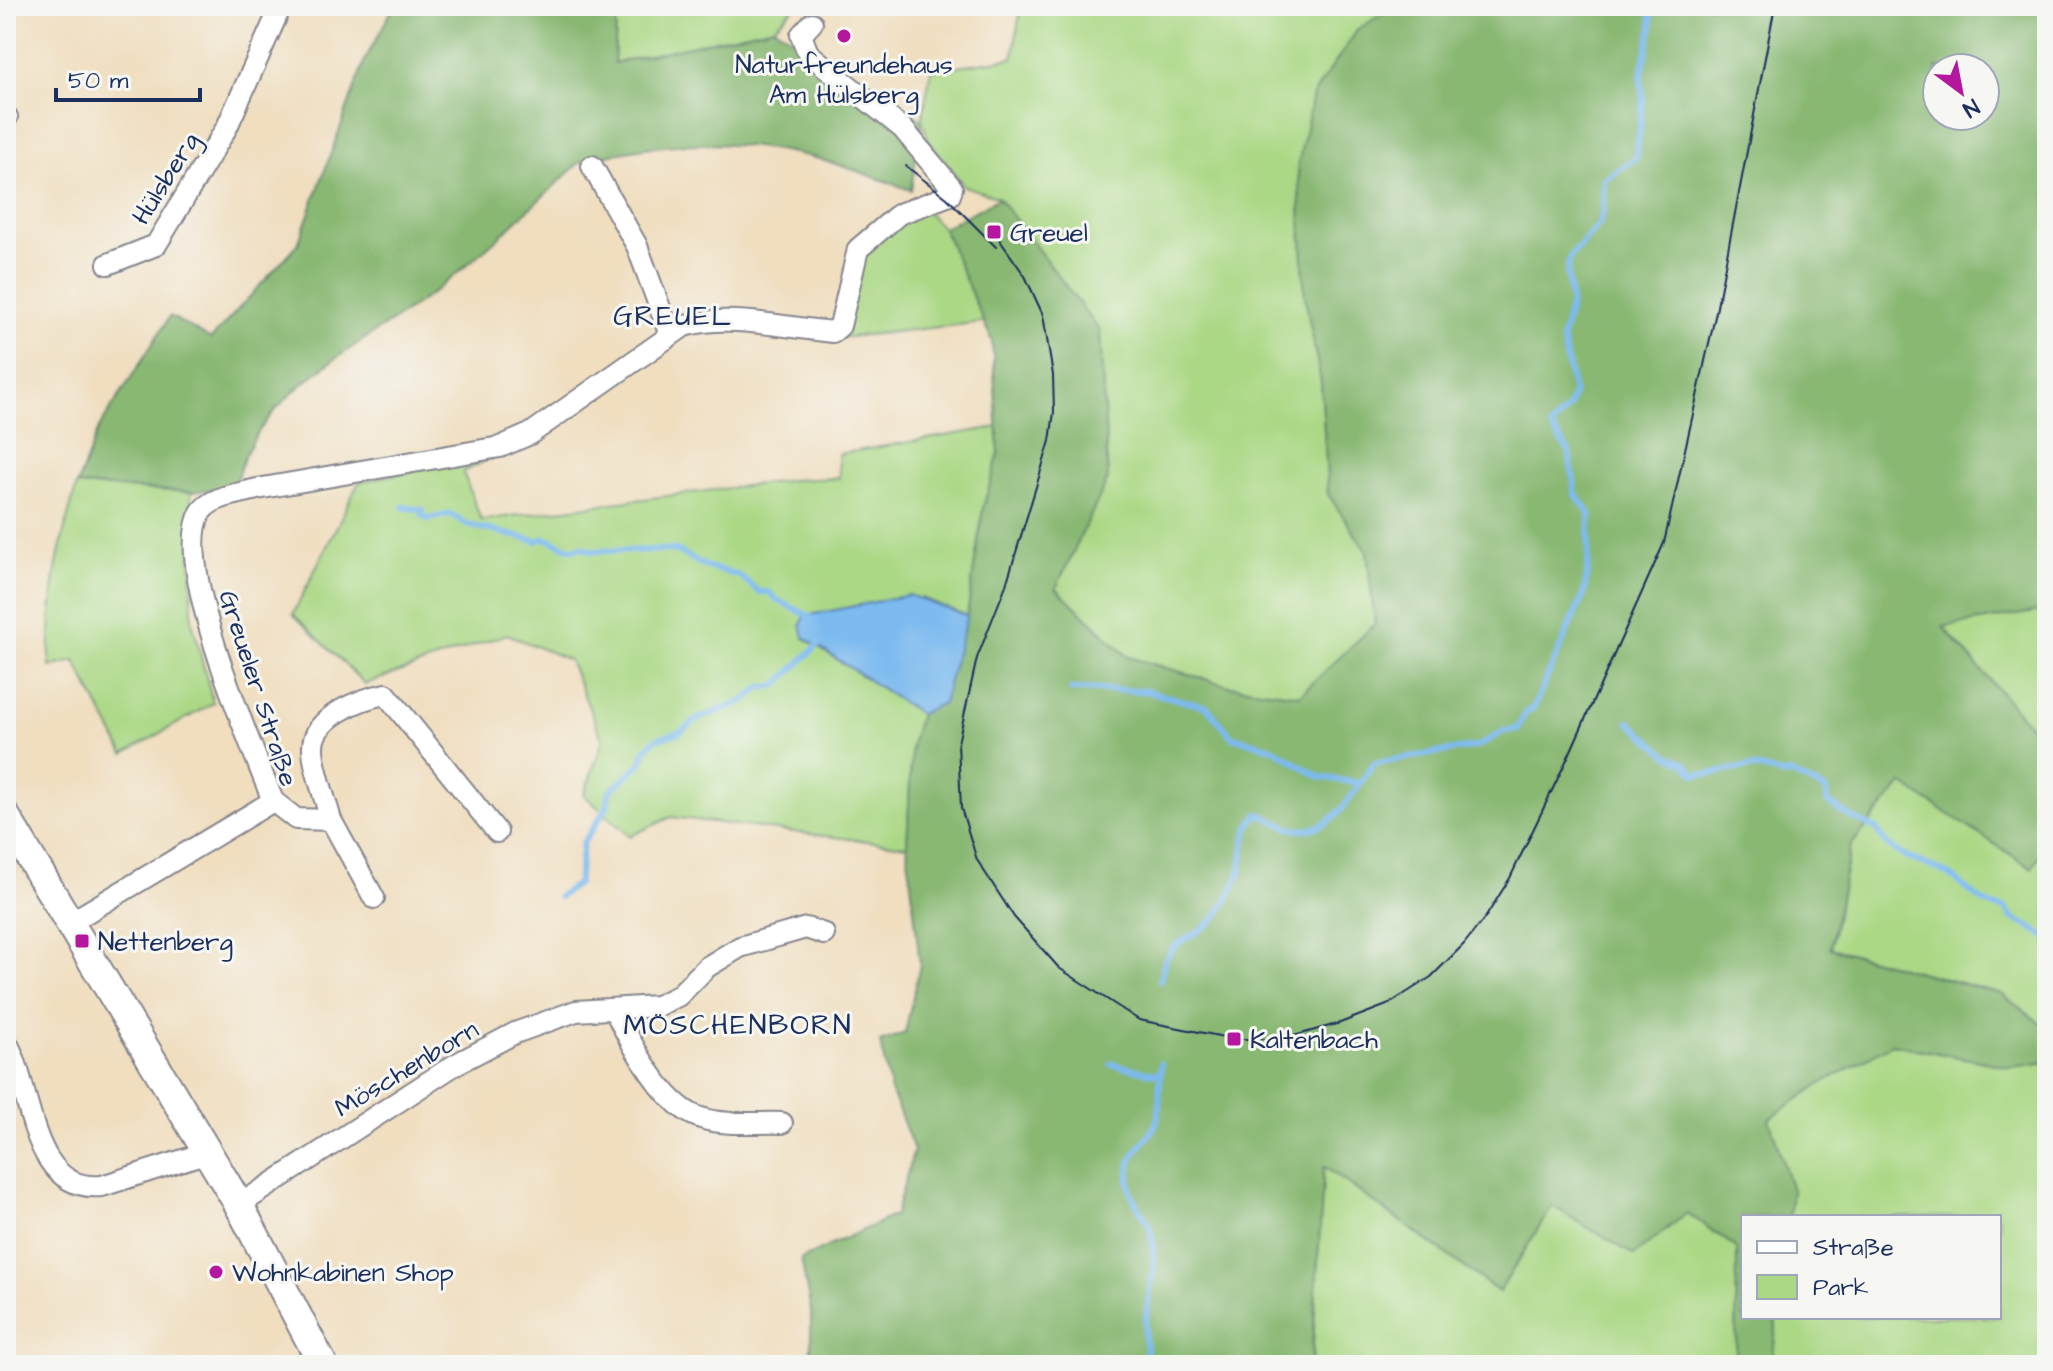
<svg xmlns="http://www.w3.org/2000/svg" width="2053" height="1371" viewBox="0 0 2053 1371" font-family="'Architects Daughter',sans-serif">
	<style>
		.green { fill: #abd885; stroke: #638472; stroke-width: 2 }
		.forest { fill: #88b872; stroke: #527468; stroke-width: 2; fill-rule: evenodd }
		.water { fill: #7bbaef; stroke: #4b74a6; stroke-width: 2 }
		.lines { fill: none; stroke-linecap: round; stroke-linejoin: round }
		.stream { stroke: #7bbaef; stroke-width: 6 }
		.street-casing { stroke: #86868e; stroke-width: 24 }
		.secondary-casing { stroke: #86868e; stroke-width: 32 }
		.street { stroke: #fff; stroke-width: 20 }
		.secondary { stroke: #fff; stroke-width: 28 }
		.tram { stroke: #1b2f5e; stroke-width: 2 }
		.poi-dot { fill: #b5179e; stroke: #f6f6f2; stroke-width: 3 }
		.labels { text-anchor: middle; stroke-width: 6; stroke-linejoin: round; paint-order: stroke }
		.poi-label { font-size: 26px; fill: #1b2f5e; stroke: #f6f6f2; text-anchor: start }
		.street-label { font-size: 26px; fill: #1b2f5e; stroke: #f6f6f2 }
		.neighbourhood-label { font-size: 28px; letter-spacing: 2px; fill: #1b2f5e; stroke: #f6f6f2 }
	</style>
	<rect width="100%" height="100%" fill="#f6f6f2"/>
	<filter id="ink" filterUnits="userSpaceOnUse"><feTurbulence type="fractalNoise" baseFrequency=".0125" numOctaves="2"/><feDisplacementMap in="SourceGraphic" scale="16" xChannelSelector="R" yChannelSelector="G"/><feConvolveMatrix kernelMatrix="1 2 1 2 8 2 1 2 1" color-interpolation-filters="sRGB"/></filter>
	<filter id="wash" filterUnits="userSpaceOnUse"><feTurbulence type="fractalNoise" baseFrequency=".006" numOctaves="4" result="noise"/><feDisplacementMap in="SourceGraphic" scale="32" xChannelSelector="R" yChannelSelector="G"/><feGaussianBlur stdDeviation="1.8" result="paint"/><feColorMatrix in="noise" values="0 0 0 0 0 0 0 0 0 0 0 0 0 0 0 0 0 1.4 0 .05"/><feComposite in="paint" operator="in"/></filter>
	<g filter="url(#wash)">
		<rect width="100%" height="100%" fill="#f0debf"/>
		<path class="green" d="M 617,6 L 796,6 L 774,27 L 614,63 Z
			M 1021,6 L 1396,6 L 1358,30 L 1298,165 L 1305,297 L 1321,382 L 1328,494 L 1367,552 L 1375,625 L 1300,695 L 1229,686 L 1128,657 L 1056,588 L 999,198 L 964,186 L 928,139 L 922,120 L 931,70 L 1013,58 Z
			M 926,211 L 943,228 L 984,322 L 840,338 L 865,251 L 881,233 Z
			M 998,427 L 999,453 L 983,508 L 967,616 L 922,598 L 804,638 L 920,714 L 912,742 L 907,846 L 671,817 L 630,836 L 584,795 L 603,740 L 569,660 L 507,634 L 365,684 L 293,614 L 359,482 L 501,453 L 463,472 L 481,520 L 792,480 L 839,478 L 838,454 Z
			M 77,485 L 191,492 L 192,621 L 213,703 L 124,754 L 75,661 L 50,667 C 48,598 57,551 77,485 Z
			M 2047,610 L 2047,745 L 1942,626 Z
			M 1903,783 L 2031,868 L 2047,842 L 2047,1028 L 2001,994 L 1830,948 L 1851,845 Z
			M 1892,1044 L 2011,1067 L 2047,1062 L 2047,1365 L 1772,1365 L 1777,1317 L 1999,1317 L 1999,1217 L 1789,1217 L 1792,1190 L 1768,1119 L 1817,1086 Z
			M 1323,1166 L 1499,1292 L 1552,1206 L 1687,1213 L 1737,1248 L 1736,1365 L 1312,1365 Z"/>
		<path class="forest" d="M 394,6 L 617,6 L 614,63 L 774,27 L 922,120 L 911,190 C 875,178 837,162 799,154 C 727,139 650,140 579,163 C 531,207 483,254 432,293 C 362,347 254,391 235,487 L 191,492 L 77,485 L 99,428 L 170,316 L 211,339 L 298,244 L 365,60 Z
			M 1396,6 L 2047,6 L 2047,610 L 1943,627 L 2047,745 L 2047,842 L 2032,868 L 1902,784 L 1851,845 L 1830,948 L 2001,994 L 2047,1028 L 2047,1062 L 2011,1067 L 1892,1044 L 1817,1086 L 1769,1119 L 1792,1190 L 1789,1217 L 1743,1217 L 1743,1317 L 1777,1317 L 1772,1365 L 1736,1365 L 1737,1248 L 1687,1213 L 1634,1255 L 1552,1206 L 1499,1292 L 1324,1166 L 1311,1365 L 811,1365 L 811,1311 L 801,1259 L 895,1215 L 914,1150 L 890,1088 L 880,1042 L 905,1033 L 920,965 L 907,846 L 912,742 L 920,714 L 943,702 L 967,616 L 983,508 L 999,453 L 992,341 L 943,228 L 999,198 L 1100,331 L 1108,479 L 1056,588 L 1128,657 L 1229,686 L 1300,695 L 1375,624 L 1367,552 L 1328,494 L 1321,382 L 1305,297 L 1298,165 L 1313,95 L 1358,29 ZM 1937,68 L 1985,68 L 1985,116 L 1937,116 Z"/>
		<path class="water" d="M 909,595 L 967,616 L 943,703 L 920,714 L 804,637 L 801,625 L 805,616 Z"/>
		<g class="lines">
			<path class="stream" d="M 403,507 L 423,510 L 422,515 L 428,519 L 451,514 L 468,525 L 537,541 L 545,538 L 571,549 L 583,547 L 591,551 L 676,550 L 705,566 L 740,576 L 759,592 L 769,592 L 777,600 L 813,618
				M 1071,689 L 1146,691 L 1207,707 L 1232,737 L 1272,748 L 1319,777 L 1358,783
				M 1629,722 L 1666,754 L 1685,763 L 1695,774 C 1728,776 1747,757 1783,776 L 1790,773 L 1826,790 L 1827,802 C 1845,815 1858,821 1877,829 C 1888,858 1923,860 1948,874 C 1967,886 1980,907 2005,908 L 2011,917 L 2047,937
				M 559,897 L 578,883 L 583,843 L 607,807 L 609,792 L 642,762 L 646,749 L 656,739 L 680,732 L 698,719 L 744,701 L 761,687 L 776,686 L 821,642
				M 1160,981 C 1167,930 1197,945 1221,910 C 1228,898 1237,884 1240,871 C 1245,849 1242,831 1258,814 C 1270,817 1282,827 1293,829 C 1336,837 1353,789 1375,763 L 1479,746 L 1504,731 L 1518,729 L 1525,713 L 1534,707 L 1584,594 L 1588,566 L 1590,514 L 1576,495 L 1569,452 L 1551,427 L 1569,407 L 1574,393 L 1562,338 L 1571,303 L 1567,273 L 1570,257 L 1599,224 L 1603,212 L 1604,179 L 1636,158 L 1643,101 L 1641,77 L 1652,27 L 1650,6
				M 1111,1064 L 1160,1075
				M 1151,1365 C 1138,1337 1149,1303 1153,1274 C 1155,1262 1153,1249 1152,1237 C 1150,1211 1121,1203 1131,1162 C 1135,1147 1153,1136 1157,1120 C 1161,1104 1159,1082 1161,1064"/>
		</g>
	</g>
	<g filter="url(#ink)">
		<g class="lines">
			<g class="street-casing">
				<path id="street" d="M 6,119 L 7,117
					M 592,166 L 637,246 L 670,335
					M 108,264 L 156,245 L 227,127 L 281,6
					M 273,801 L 296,819 L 331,820 L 374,898
					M 331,820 C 326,801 312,764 313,746 C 314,716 363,698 386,694 L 497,832
					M 71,922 L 273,801 C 252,746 171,563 201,512 C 211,496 240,494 257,489 L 500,447 L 530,434 L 684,326 C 729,313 786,328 833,332 L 840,326 L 858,249 L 899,214 L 950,195 L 952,188 L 903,129 L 808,53 L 801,35 L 812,23
					M 614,1009 C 630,1042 664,1107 701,1118 C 725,1126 757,1122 782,1123
					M 6,1041 C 33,1087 28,1193 102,1186 L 208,1152
					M 239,1205 L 456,1064 L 515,1033 L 576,1011 L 657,1006 L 678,996 L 707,967 L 740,947 L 806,928 L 824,934"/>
			</g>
			<g class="secondary-casing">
				<path id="secondary" d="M 6,817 L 239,1205 L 323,1365"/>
			</g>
			<use href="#street" class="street"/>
			<use href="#secondary" class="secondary"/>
			<path class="tram" d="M 906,166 L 947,198 L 996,247
				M 994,232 L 1025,276 L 1043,315 L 1053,375 L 1054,412 L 1050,441 L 1006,585 L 977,658 L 958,743 L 961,808 L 977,860 L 1014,917 L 1059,968 L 1139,1020 L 1234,1039 L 1283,1039 L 1340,1023 L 1387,1005 L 1431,977 L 1464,944 L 1487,915 L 1510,878 L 1569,755 L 1664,543 L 1716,312 L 1775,6"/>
		</g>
	</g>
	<g class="poi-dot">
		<circle cx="844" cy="36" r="8"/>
		<rect x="986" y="224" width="16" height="16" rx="4"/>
		<rect x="74" y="933" width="16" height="16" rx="4"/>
		<rect x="1226" y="1031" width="16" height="16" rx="4"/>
		<circle cx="216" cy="1272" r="8"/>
	</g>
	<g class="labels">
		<g class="poi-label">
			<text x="844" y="73" text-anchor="middle">Naturfreundehaus<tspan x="844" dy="30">Am Hülsberg</tspan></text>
			<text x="1010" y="241">Greuel</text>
			<text x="98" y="950">Nettenberg</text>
			<text x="1250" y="1048">Kaltenbach</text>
			<text x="232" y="1281">Wohnkabinen Shop</text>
		</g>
		<g class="street-label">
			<text transform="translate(165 178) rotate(-58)" y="9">Hülsberg</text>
			<text transform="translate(259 688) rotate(72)" y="9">Greueler Straße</text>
			<text transform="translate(406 1068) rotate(-31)" y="9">Möschenborn</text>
		</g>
		<g class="neighbourhood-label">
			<text x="673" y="325">GREUEL</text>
			<text x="738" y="1034">MÖSCHENBORN</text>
		</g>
	</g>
	<rect width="2053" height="1371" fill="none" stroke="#f6f6f2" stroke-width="32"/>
	<rect x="1741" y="1215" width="260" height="104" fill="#f6f6f2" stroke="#9ea6b7" stroke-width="2"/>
	<rect x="1757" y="1241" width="40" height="12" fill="#ffffff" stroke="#9ea6b7" stroke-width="2"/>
	<text x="1813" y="1255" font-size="24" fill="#1b2f5e">Straße</text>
	<rect x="1757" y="1275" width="40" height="24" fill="#abd885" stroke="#9ea6b7" stroke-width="2"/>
	<text x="1813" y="1295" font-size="24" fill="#1b2f5e">Park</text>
	<g transform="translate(1961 92) rotate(148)"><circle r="38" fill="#f6f6f2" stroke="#9ea6b7" stroke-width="2"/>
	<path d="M0-6L14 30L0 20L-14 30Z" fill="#b5179e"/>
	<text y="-12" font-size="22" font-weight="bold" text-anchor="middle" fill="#1b2f5e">N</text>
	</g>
	<path d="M56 88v12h144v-12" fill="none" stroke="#1b2f5e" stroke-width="4"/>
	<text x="68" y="88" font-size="24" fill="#1b2f5e" stroke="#f6f6f2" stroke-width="6" paint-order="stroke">50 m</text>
</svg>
